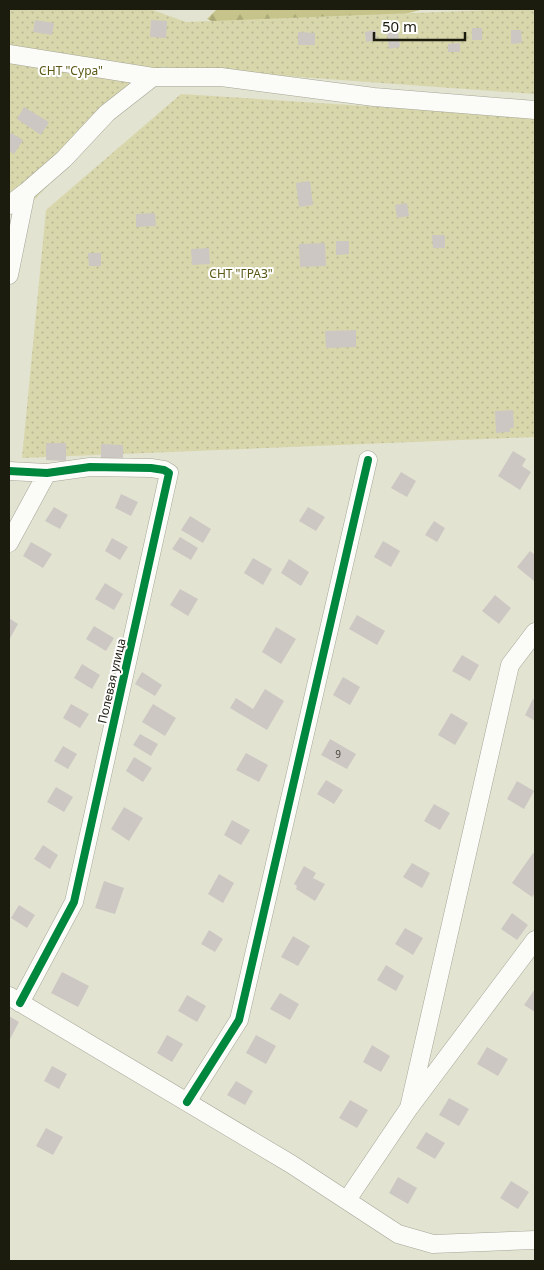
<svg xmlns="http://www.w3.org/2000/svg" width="544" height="1270" viewBox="0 0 544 1270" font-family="'Noto Sans',sans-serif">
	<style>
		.forest { fill: url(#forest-firs) }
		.garden { fill: url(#garden-dots) }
		.building { fill: #ccc7c3 }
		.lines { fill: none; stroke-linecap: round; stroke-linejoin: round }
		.minor-casing { stroke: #a5a597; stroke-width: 19 }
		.minor { stroke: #fbfbf8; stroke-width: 18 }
		.cycleway-casing { stroke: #fff; stroke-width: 11 }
		.cycleway { stroke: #00873e; stroke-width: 8 }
		.labels { text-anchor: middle; stroke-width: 4; stroke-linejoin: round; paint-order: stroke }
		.number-label { font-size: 10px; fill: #47463b }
		.park-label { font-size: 12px; fill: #5b5814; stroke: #fff }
		.street-label { font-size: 12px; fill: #1b1b0e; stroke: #fff }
	</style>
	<defs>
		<pattern id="forest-firs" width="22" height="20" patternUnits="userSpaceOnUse" patternTransform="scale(1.25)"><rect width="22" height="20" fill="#c6c48a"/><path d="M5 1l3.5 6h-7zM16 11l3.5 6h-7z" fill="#aaa876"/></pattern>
		<pattern id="garden-dots" width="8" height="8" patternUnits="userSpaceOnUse" patternTransform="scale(1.25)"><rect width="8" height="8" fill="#d8d7ac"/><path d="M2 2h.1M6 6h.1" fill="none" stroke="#b9b893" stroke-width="1.8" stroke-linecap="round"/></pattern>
	</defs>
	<rect width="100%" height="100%" fill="#e3e3d1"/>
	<path class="forest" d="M 217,9 L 424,9 L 344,30 L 229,28 L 207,19 Z"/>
	<path class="garden" d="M 9,9 L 150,9 L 186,22 L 491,10 L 492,9 L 535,9 L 535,94 L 162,67 L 34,200 L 9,208 Z
		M 181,94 L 535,117 L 535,437 L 22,458 L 46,210 Z"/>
	<path class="building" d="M 35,20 L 54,23 L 52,35 L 33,32 Z
		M 151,20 L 167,21 L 166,38 L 150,37 Z
		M 472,28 L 482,28 L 482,40 L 472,40 Z
		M 375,30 L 377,40 L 366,42 L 365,32 Z
		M 511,30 L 521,30 L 522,43 L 511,44 Z
		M 398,31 L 400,47 L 389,49 L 387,33 Z
		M 298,32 L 315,33 L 315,45 L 298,45 Z
		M 460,43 L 460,52 L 448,52 L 448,44 Z
		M 24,107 L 49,122 L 41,135 L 17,119 Z
		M 11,133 L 23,140 L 14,154 L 9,151 L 9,136 Z
		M 310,181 L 313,205 L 299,207 L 296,183 Z
		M 407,203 L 409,216 L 397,218 L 395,205 Z
		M 155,213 L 156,226 L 136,227 L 136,214 Z
		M 432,235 L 445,235 L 445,248 L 433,248 Z
		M 336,241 L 349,241 L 349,254 L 336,255 Z
		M 325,243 L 326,266 L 300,267 L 299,244 Z
		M 209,248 L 210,264 L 192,265 L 191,249 Z
		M 88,253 L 101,253 L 101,266 L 89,266 Z
		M 356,330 L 356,347 L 326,348 L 325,331 Z
		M 513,410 L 514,428 L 510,428 L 510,432 L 496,433 L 495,411 Z
		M 46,443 L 66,443 L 66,461 L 46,460 Z
		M 101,444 L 123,445 L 123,461 L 101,461 Z
		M 513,451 L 526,459 L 522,466 L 531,472 L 520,490 L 498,476 Z
		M 401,472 L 416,481 L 407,497 L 391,488 Z
		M 121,494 L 138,502 L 131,516 L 115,508 Z
		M 54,507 L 68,515 L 60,529 L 45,521 Z
		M 308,507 L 325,517 L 316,531 L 299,521 Z
		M 190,516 L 211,529 L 203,543 L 181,530 Z
		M 434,521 L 445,528 L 437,542 L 425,535 Z
		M 180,537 L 198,548 L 191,560 L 172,549 Z
		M 112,538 L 128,547 L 120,560 L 105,551 Z
		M 383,541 L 400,551 L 391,567 L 374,557 Z
		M 31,542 L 52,554 L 43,568 L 23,556 Z
		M 530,551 L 535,555 L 535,580 L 534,581 L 517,567 Z
		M 253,558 L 272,569 L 263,585 L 244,573 Z
		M 289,559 L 309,572 L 301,586 L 281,573 Z
		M 105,583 L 123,594 L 114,610 L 95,599 Z
		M 180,589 L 198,599 L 188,616 L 170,605 Z
		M 495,595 L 511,608 L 499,624 L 482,611 Z
		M 357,615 L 385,631 L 377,645 L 349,629 Z
		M 9,618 L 18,624 L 9,640 Z
		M 94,626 L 114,638 L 106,651 L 86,639 Z
		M 276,627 L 296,639 L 281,664 L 262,652 Z
		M 462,655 L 479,665 L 470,681 L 452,671 Z
		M 82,664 L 100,675 L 92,689 L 74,678 Z
		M 142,672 L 162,685 L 155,696 L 135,684 Z
		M 343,677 L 360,687 L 350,705 L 333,695 Z
		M 265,689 L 284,701 L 267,730 L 230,708 L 236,698 L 253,709 Z
		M 533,699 L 535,700 L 535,721 L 525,715 Z
		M 71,704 L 89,714 L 80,728 L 63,718 Z
		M 153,704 L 176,718 L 165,736 L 142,722 Z
		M 451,713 L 468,723 L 455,745 L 438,735 Z
		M 140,734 L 158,744 L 151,756 L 133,745 Z
		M 330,739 L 356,754 L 347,769 L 321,755 Z
		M 63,746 L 77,754 L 68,769 L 54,761 Z
		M 246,753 L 268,765 L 259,782 L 236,770 Z
		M 134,757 L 152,768 L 143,782 L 126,771 Z
		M 326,780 L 343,790 L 334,804 L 317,794 Z
		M 517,781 L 534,791 L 524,809 L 507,799 Z
		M 56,787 L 73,797 L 64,812 L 47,802 Z
		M 434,804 L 450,813 L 440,830 L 424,821 Z
		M 124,807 L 143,818 L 129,841 L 111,829 Z
		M 232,820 L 250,830 L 241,845 L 224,835 Z
		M 43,845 L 58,855 L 50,869 L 34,859 Z
		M 533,853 L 535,854 L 535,893 L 532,897 L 512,883 Z
		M 412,863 L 430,873 L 422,888 L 403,877 Z
		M 304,866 L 316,873 L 313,878 L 325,884 L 315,901 L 296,889 L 297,886 L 294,884 Z
		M 219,874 L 234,883 L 223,903 L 208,894 Z
		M 104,881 L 124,888 L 115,914 L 95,908 Z
		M 19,905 L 35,915 L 27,928 L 11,918 Z
		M 512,913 L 528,925 L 517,940 L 501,929 Z
		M 405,928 L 423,938 L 413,955 L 395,944 Z
		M 209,930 L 223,939 L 215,952 L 201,944 Z
		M 293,936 L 310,946 L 298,966 L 281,957 Z
		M 386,965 L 404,976 L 396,991 L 377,980 Z
		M 62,972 L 89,986 L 78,1007 L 51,993 Z
		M 535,989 L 535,1012 L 524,1005 Z
		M 280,993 L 299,1004 L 290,1020 L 270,1009 Z
		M 187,995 L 206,1006 L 197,1022 L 178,1011 Z
		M 9,1016 L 19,1022 L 9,1041 Z
		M 167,1035 L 183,1044 L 172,1062 L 157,1053 Z
		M 256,1035 L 276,1046 L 266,1064 L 246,1053 Z
		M 372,1045 L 390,1056 L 381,1072 L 363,1062 Z
		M 487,1047 L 508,1059 L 498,1076 L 477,1064 Z
		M 52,1066 L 67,1074 L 59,1089 L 44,1081 Z
		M 236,1081 L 253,1091 L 245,1105 L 227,1095 Z
		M 449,1098 L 469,1109 L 459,1126 L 439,1115 Z
		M 350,1100 L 368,1110 L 357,1128 L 339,1118 Z
		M 46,1128 L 63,1137 L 53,1155 L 36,1146 Z
		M 426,1132 L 445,1143 L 435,1159 L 416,1148 Z
		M 398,1177 L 417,1188 L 408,1204 L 389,1193 Z
		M 511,1181 L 529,1192 L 518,1209 L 500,1198 Z"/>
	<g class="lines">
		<g class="minor-casing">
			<path id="minor" d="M 9,54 L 153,77
				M 9,205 L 26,192 L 64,159 L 107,113 L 153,77 L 221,77 L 374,97 L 535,110
				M 9,275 L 26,192
				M 9,471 L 47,473 L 90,467 L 151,468 L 164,470 L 169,473 L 74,902 L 20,1003
				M 9,543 L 47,473
				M 9,996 L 291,1164 L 398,1234 L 433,1244 L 535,1240
				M 187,1102 L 239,1020 L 368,460
				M 409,1108 L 510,665 L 535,632
				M 347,1200 L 409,1108 L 535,940"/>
		</g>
		<use href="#minor" class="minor"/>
		<g class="cycleway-casing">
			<path id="cycleway" d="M 9,471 L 47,473 L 90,467 L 151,468 L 164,470 L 169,473 L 74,902 L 20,1003
				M 187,1102 L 239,1020 L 368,460"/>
		</g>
		<use href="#cycleway" class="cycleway"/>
	</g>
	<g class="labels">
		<g class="number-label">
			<text x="338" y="758">9</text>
		</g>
		<g class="park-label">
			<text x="71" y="75">СНТ "Сура"</text>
			<text x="241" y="278">СНТ "ГРАЗ"</text>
		</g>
		<g class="street-label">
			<text transform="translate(112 681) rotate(-77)" y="4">Полевая улица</text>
		</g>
	</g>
	<rect width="544" height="1270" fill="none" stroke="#1b1b0e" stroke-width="20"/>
	<path d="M374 32v8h91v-8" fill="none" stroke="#1b1b0e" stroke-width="2.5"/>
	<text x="382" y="32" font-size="15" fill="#1b1b0e" stroke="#ffffff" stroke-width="4" paint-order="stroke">50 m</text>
</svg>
